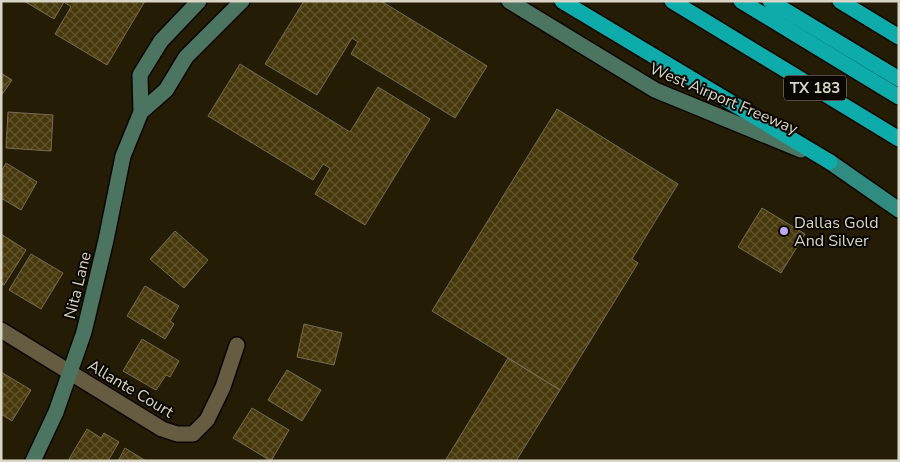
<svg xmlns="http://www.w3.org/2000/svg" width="900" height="462" viewBox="0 0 900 462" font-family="'Nunito Sans',sans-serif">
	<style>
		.building { fill: url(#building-cross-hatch); stroke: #756c52 }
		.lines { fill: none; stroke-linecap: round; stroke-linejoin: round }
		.street-casing { stroke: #0d0600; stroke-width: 18 }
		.secondary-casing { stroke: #0d0600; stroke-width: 18 }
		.primary-casing { stroke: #0d0600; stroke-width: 18 }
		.highway-casing { stroke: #0d0600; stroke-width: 18 }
		.street { stroke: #655c42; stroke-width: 15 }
		.secondary { stroke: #4b7461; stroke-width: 15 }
		.primary { stroke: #308b80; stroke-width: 15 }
		.highway { stroke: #0dabaa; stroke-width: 15 }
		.poi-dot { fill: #bda9f5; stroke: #0a0701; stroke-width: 2 }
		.labels { text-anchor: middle; stroke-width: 4; stroke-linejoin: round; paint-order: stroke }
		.shield { fill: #0a0701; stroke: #9c988c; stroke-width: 1 }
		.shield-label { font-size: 15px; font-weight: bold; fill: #dad6c7 }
		.street-label { font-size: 16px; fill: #dad6c7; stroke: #0a0701 }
		.poi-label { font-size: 16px; fill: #dad6c7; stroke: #0a0701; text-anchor: start }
	</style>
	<defs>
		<pattern id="building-cross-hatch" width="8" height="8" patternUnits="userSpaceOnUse" patternTransform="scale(1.25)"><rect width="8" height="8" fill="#47390b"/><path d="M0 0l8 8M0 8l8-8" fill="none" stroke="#61552d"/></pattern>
	</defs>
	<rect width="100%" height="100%" fill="#241c05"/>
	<path class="building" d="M 24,1 L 145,1 L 107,65 L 55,34 L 71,7 L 64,2 L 54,19 Z
		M 304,1 L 381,1 L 487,66 L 455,118 L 351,54 L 358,42 L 352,38 L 317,95 L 265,64 Z
		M 240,64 L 350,132 L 378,87 L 430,119 L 365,225 L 315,194 L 330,168 L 323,164 L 313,180 L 208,116 Z
		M 1,73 L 12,80 L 1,96 Z
		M 557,109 L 678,184 L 632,259 L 638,263 L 560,390 L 432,311 Z
		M 8,112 L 53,115 L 51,151 L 6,148 Z
		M 6,163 L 37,182 L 21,210 L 1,198 L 1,172 Z
		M 762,208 L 805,234 L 781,273 L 738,247 Z
		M 175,231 L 208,260 L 184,288 L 150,259 Z
		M 1,234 L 26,250 L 4,285 L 1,284 Z
		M 31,254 L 63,273 L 41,309 L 9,290 Z
		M 145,286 L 179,306 L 170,321 L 174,324 L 165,339 L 127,316 Z
		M 304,324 L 342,333 L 334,365 L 297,357 Z
		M 142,339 L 179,361 L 170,377 L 166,375 L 156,390 L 123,371 Z
		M 508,358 L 560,390 L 516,461 L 445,461 Z
		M 287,370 L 321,390 L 302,421 L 268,400 Z
		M 1,372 L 31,390 L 12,421 L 1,414 Z
		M 252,408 L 289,430 L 271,461 L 233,438 Z
		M 87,429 L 101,438 L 104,433 L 119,442 L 108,461 L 71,461 L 69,459 Z
		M 125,448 L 146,461 L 118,461 Z"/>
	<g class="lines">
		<g class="street-casing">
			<path id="street" d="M 1,330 L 162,429 L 177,434 L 193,434 L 207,420 L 223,387 L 237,345"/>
		</g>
		<g class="secondary-casing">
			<path id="secondary" d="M 509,1 L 655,90 L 801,150
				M 141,112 L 166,90 L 186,57 L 242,1
				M 33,461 L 56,412 L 84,332 L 106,240 L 123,156 L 141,112 L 140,75 L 161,41 L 199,1"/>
		</g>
		<g class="primary-casing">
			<path id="primary" d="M 830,162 L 899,210"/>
		</g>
		<g class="highway-casing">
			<path id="highway" d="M 562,1 L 830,162
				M 672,1 L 899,139
				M 741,1 L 899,97
				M 770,1 L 899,79
				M 840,1 L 899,37"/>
		</g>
		<use href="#street" class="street"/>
		<use href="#secondary" class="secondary"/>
		<use href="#primary" class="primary"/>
		<use href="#highway" class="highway"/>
	</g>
	<circle class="poi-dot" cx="784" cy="231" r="5"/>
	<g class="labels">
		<rect class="shield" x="784" y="75.5" width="62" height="25" rx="4"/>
		<g class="shield-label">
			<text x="815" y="93">TX 183</text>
		</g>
		<g class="street-label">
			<text transform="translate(724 98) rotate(23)" y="6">West Airport Freeway</text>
			<text transform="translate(77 285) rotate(-76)" y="6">Nita Lane</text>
			<text transform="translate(131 388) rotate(31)" y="6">Allante Court</text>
		</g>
		<g class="poi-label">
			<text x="794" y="228">Dallas Gold<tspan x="794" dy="18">And Silver</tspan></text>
		</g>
	</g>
	<rect width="900" height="462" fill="none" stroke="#dad6c7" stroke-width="5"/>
</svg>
